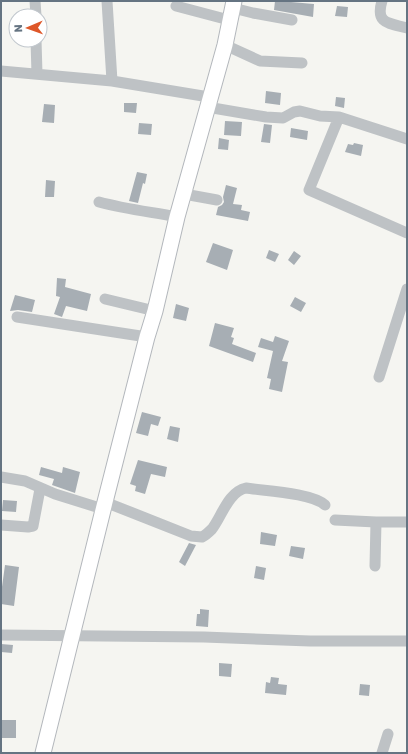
<svg xmlns="http://www.w3.org/2000/svg" width="408" height="754" viewBox="0 0 408 754" font-family="Rubik,sans-serif">
	<style>
		.building { fill: #a7aeb4 }
		.lines { fill: none; stroke-linecap: round; stroke-linejoin: round }
		.secondary-casing { stroke: #b3b7bc; stroke-width: 17 }
		.street { stroke: #bec2c5; stroke-width: 11 }
		.secondary { stroke: #fff; stroke-width: 15 }
	</style>
	<rect width="100%" height="100%" fill="#f5f5f1"/>
	<path class="building" d="M 275,1 L 291,1 L 291,2 L 314,4 L 313,17 L 274,10 Z
		M 337,6 L 348,7 L 347,17 L 335,16 Z
		M 266,91 L 281,93 L 280,105 L 265,103 Z
		M 336,97 L 345,98 L 344,108 L 335,106 Z
		M 124,103 L 137,103 L 136,113 L 124,112 Z
		M 44,104 L 55,105 L 54,123 L 42,122 Z
		M 225,121 L 242,122 L 241,136 L 224,135 Z
		M 139,123 L 152,124 L 151,135 L 138,134 Z
		M 264,124 L 272,125 L 270,143 L 261,142 Z
		M 291,128 L 308,131 L 307,140 L 290,137 Z
		M 219,138 L 229,140 L 228,150 L 218,149 Z
		M 354,143 L 363,145 L 361,156 L 345,152 L 348,144 L 353,145 Z
		M 137,172 L 147,174 L 145,184 L 143,183 L 138,203 L 129,201 Z
		M 46,180 L 55,181 L 54,197 L 45,197 Z
		M 226,185 L 237,188 L 233,204 L 242,205 L 241,210 L 250,212 L 248,221 L 216,215 L 218,207 L 222,205 L 224,202 L 223,197 Z
		M 213,243 L 233,250 L 227,270 L 206,262 Z
		M 269,250 L 279,254 L 275,262 L 266,258 Z
		M 294,251 L 301,256 L 294,265 L 288,260 Z
		M 57,278 L 66,279 L 65,287 L 91,294 L 87,311 L 66,306 L 62,317 L 54,314 L 60,297 L 56,296 Z
		M 15,295 L 35,300 L 32,312 L 18,310 L 10,311 Z
		M 295,297 L 306,303 L 301,312 L 290,306 Z
		M 176,304 L 189,308 L 186,321 L 173,318 Z
		M 215,323 L 234,328 L 231,337 L 234,338 L 232,344 L 256,353 L 253,362 L 209,346 Z
		M 275,336 L 289,341 L 282,361 L 288,362 L 282,392 L 269,389 L 271,379 L 267,378 L 273,351 L 258,347 L 261,338 L 273,342 Z
		M 142,412 L 161,417 L 158,426 L 151,424 L 148,436 L 136,433 Z
		M 170,426 L 180,428 L 178,442 L 167,439 Z
		M 138,460 L 167,467 L 165,477 L 151,474 L 145,494 L 135,491 L 136,486 L 130,484 Z
		M 41,467 L 62,473 L 63,467 L 80,472 L 75,493 L 52,485 L 54,479 L 39,475 Z
		M 3,500 L 17,501 L 16,512 L 2,511 Z
		M 261,532 L 277,535 L 275,546 L 260,544 Z
		M 189,543 L 196,545 L 185,566 L 179,562 Z
		M 291,546 L 305,548 L 303,559 L 289,556 Z
		M 5,565 L 19,567 L 14,606 L 1,604 L 1,594 Z
		M 256,566 L 266,568 L 264,580 L 254,578 Z
		M 200,609 L 209,610 L 208,627 L 196,626 L 197,614 L 200,614 Z
		M 1,644 L 13,645 L 12,653 L 1,652 Z
		M 219,663 L 232,664 L 231,677 L 219,676 Z
		M 271,677 L 279,678 L 278,684 L 287,685 L 286,695 L 265,693 L 266,682 L 270,683 Z
		M 360,684 L 370,685 L 369,696 L 359,695 Z
		M 1,720 L 16,720 L 16,738 L 1,738 Z"/>
	<g class="lines">
		<g class="secondary-casing">
			<path id="secondary" d="M 43,753 L 105,502 L 147,337 L 155,311 L 177,217 L 225,45 L 234,1"/>
		</g>
		<path class="street" d="M 35,1 L 36,16
			M 107,1 L 112,81
			M 382,1 C 375,24 389,23 407,28
			M 176,6 L 229,20
			M 233,8 L 253,13 L 292,20
			M 36,40 L 37,74
			M 225,45 L 260,61 L 302,63
			M 1,71 L 112,81 L 209,97
			M 207,107 L 266,117 L 283,118 L 294,112 L 300,111 L 320,116 L 339,117 L 407,139
			M 339,117 L 309,190 L 407,233
			M 184,194 L 217,200
			M 99,202 C 125,209 151,212 177,217
			M 105,299 L 155,311
			M 17,317 L 147,337
			M 379,377 L 407,289
			M 1,477 L 25,481 L 55,494 L 103,509
			M 105,502 L 191,536 L 202,537 C 206,535 209,532 212,529 C 222,516 228,492 246,488 C 266,491 312,493 325,505
			M 335,520 L 376,522 L 375,566
			M 376,522 L 407,522
			M 1,525 L 28,527 L 33,526 L 40,489
			M 1,635 L 204,637 L 310,641 L 407,641
			M 382,753 L 388,734"/>
		<use href="#secondary" class="secondary"/>
	</g>
	<rect width="408" height="754" fill="none" stroke="#657482" stroke-width="4"/>
	<g transform="translate(28 28) rotate(268)"><circle r="19" fill="#ffffff" stroke="#c1c7cd"/>
	<path d="M0-3L7 15L0 10L-7 15Z" fill="#de5729"/>
	<text y="-6" font-size="11" font-weight="bold" text-anchor="middle" fill="#657482">N</text>
	</g>
</svg>
